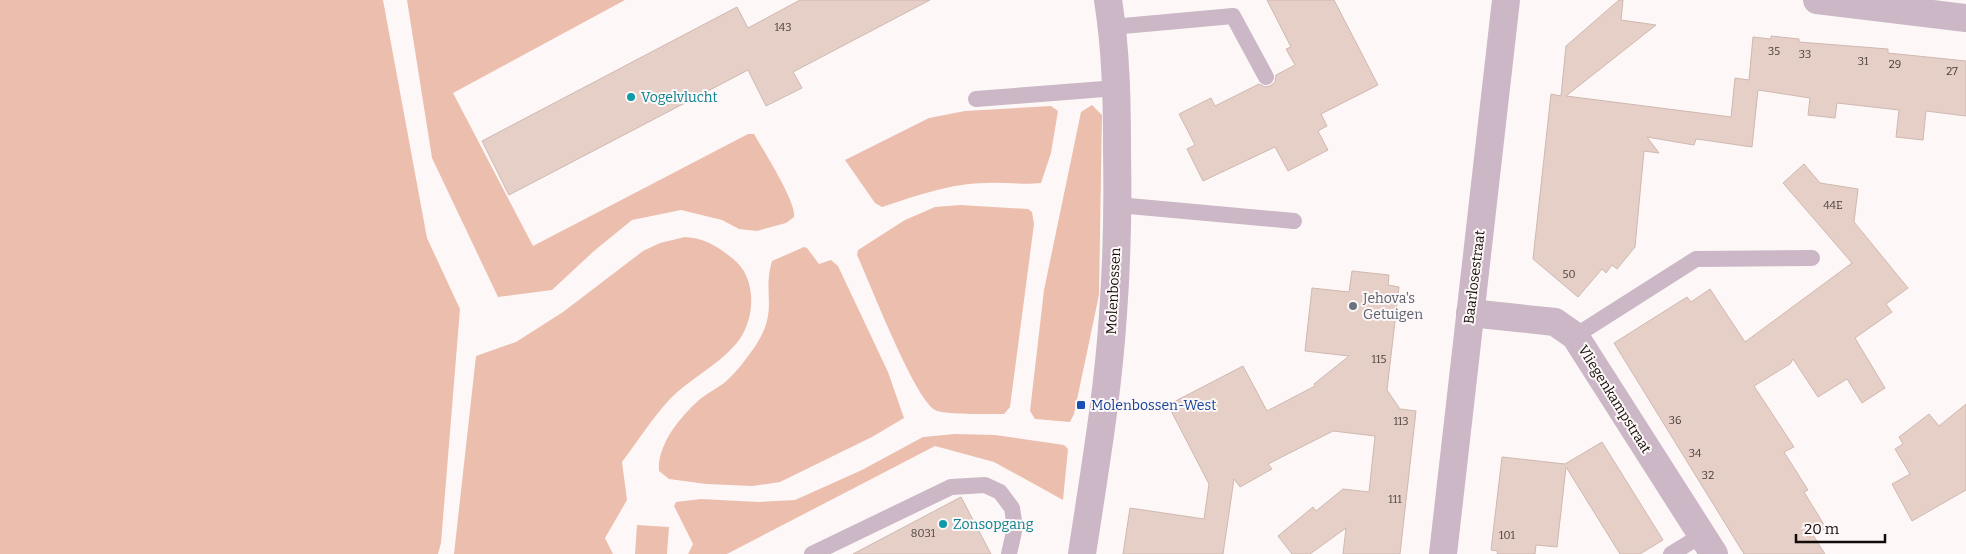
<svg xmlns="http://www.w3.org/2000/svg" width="1966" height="554" viewBox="0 0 1966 554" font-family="Bitter,serif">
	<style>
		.green { fill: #ecbeae }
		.building { fill: #e6cfc7; stroke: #cfb8b0 }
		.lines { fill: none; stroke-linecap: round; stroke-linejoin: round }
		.service { stroke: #cbb7c5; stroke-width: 16 }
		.minor { stroke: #cbb7c5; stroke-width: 28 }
		.tertiary { stroke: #cbb7c5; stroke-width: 28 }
		.culture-dot { fill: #0f9aa8; stroke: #fdf8f7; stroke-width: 2 }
		.worship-dot { fill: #6b7280; stroke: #fdf8f7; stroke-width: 2 }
		.transit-dot { fill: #1a4fb4; stroke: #fdf8f7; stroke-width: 2 }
		.labels { text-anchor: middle; stroke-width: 4; stroke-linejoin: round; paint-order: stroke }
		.number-label { font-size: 11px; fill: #473c38 }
		.culture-label { font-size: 14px; fill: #0d838f; stroke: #fdf8f7; text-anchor: start }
		.street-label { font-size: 14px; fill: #120b08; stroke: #fdf8f7 }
		.worship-label { font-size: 14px; fill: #5b616d; stroke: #fdf8f7; text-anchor: start }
		.transit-label { font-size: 14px; fill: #164399; stroke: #fdf8f7; text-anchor: start }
	</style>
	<rect width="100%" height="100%" fill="#fdf8f7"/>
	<path class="green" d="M 0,0 L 383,0 L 427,238 L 460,309 L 441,543 L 438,554 L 0,554 Z
		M 407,0 L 625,0 L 453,93 L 533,246 L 748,134 L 754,134 C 763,150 797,203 794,217 L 786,223 L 757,231 L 739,229 L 722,220 L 681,210 L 632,220 L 594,251 L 552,290 L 498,297 L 432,158 Z
		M 1092,105 L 1102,115 L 1099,295 L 1074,414 L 1070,422 L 1035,419 L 1030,411 L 1044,290 L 1081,112 Z
		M 1051,106 L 1058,111 L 1051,153 L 1041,183 C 1023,185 1004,182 987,183 C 951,183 916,196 882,207 L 875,203 L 845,160 L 929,118 L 965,111 Z
		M 960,205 L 1028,209 L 1032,212 L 1034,224 L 1010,407 L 1004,414 C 992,414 943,415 935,410 C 914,398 870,283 857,255 L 858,250 L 905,220 L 935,207 Z
		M 685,237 C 704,238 717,246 732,258 C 758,277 756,321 736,344 C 717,366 691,378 671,398 C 653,417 638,441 622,462 L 627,500 L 605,538 L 613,554 L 454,554 L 476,356 L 516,342 L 563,312 L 643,251 L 660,243 Z
		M 804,247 L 807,248 L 819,264 L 831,260 L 838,266 L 888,372 L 904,418 L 872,437 L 780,482 L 753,486 L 706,484 L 669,479 L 659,471 C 657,445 680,417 699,400 C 706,394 716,389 724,383 C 736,373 747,358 756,345 C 779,309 762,295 772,261 Z
		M 955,434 L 995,435 L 1064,445 L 1068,449 L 1063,500 L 994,462 L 935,446 L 727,554 L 688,554 L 693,544 L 674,506 L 676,502 L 701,499 L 758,502 L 795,500 L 862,470 L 923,437 Z
		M 637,525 L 669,527 L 667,554 L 635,554 Z"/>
	<path class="building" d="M 800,0 L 930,0 L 793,72 L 802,88 L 766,106 L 748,70 L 509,195 L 482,141 L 737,7 L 748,28 Z
		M 1267,0 L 1334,0 L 1378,85 L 1321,114 L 1327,126 L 1318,131 L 1328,150 L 1288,171 L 1275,147 L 1203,181 L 1187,149 L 1195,145 L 1179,114 L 1211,98 L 1215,106 L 1259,84 L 1265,87 L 1270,86 L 1275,82 L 1276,75 L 1295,65 L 1286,49 L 1291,47 Z
		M 1619,0 L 1623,0 L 1621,20 L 1656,25 L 1566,96 L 1731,117 L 1735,78 L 1749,80 L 1753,37 L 1771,39 L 1771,36 L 1799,39 L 1799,42 L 1888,49 L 1888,53 L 1966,61 L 1966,116 L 1926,111 L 1923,140 L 1896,137 L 1899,110 L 1837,103 L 1835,118 L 1808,115 L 1810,98 L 1758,90 L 1752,147 L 1704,140 L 1696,139 L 1694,145 L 1647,137 L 1659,153 L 1644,151 L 1635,247 L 1617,269 L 1612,265 L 1606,273 L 1602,269 L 1578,297 L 1533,259 L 1551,94 L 1561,96 L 1566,46 Z
		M 1804,164 L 1820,183 L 1858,189 L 1854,222 L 1908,288 L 1886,304 L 1892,312 L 1855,338 L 1885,388 L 1862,403 L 1847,379 L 1818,397 L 1793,359 L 1790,364 L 1754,386 L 1794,447 L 1784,452 L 1808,490 L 1804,492 L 1826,528 L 1813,535 L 1825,554 L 1744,554 L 1614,343 L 1687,297 L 1691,302 L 1710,289 L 1745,342 L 1852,263 L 1783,183 Z
		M 1352,271 L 1389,275 L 1388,285 L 1399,287 L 1387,390 L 1400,409 L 1416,411 L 1400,554 L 1343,554 L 1346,528 L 1310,554 L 1292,554 L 1278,536 L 1313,507 L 1316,511 L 1343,489 L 1369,492 L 1375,436 L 1333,431 L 1268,464 L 1272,469 L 1240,487 L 1234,479 L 1223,554 L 1123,554 L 1130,508 L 1204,519 L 1209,484 L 1168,405 L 1243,366 L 1267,411 L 1315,386 L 1314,384 L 1349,356 L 1305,351 L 1312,288 L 1349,292 Z
		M 1966,404 L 1966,490 L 1912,521 L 1892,484 L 1910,474 L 1895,449 L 1903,444 L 1899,437 L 1929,414 L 1939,426 Z
		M 1602,442 L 1663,540 L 1640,554 L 1620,554 L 1566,467 L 1557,547 L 1536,545 L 1535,554 L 1497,554 L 1498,551 L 1491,550 L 1502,457 L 1565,464 Z
		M 961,497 L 991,554 L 853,554 Z"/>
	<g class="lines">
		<path class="service" d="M 1112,27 L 1233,16 L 1266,77
			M 976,99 L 1117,88
			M 1118,205 L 1294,221
			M 1575,336 L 1696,259 L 1812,258
			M 812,554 L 951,487 L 985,485 L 1000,492 L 1012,508 L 1015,527 L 1009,554
			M 1671,554 L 1702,535"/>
		<path class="minor" d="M 1817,0 L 1966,18
			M 1470,313 L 1555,322 L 1575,336 L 1714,554
			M 1082,554 C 1094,474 1108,394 1113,314 C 1117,260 1118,205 1117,151 C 1117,100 1116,50 1108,0"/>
		<path class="tertiary" d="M 1443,554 L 1506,0"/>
	</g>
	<g class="culture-dot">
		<circle cx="631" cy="97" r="5"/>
		<circle cx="943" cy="524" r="5"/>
	</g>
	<circle class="worship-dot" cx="1353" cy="306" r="5"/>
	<rect class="transit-dot" x="1076" y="400" width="10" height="10" rx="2.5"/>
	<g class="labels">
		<g class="number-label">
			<text x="783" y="31">143</text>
			<text x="1774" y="55">35</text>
			<text x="1805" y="58">33</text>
			<text x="1863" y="65">31</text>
			<text x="1895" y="68">29</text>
			<text x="1952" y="75">27</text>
			<text x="1833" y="209">44E</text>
			<text x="1569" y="278">50</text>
			<text x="1379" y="363">115</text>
			<text x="1675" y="424">36</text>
			<text x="1401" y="425">113</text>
			<text x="1695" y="457">34</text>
			<text x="1708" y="479">32</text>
			<text x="1395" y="503">111</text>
			<text x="923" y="537">8031</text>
			<text x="1507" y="539">101</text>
		</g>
		<g class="culture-label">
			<text x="641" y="102">Vogelvlucht</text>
			<text x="953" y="529">Zonsopgang</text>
		</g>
		<g class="street-label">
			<text transform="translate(1474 277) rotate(-83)" y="5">Baarlosestraat</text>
			<text transform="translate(1113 291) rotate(-87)" y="5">Molenbossen</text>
			<text transform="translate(1615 399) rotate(58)" y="5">Vliegenkampstraat</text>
		</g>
		<g class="worship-label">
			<text x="1363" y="303">Jehova's<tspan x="1363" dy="16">Getuigen</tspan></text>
		</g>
		<g class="transit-label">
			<text x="1091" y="410">Molenbossen-West</text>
		</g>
	</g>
	<path d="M1796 534v8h89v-8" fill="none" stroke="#120b08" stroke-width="2.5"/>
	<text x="1804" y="534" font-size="15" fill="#120b08" stroke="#fdf8f7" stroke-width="4" paint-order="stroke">20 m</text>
</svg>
